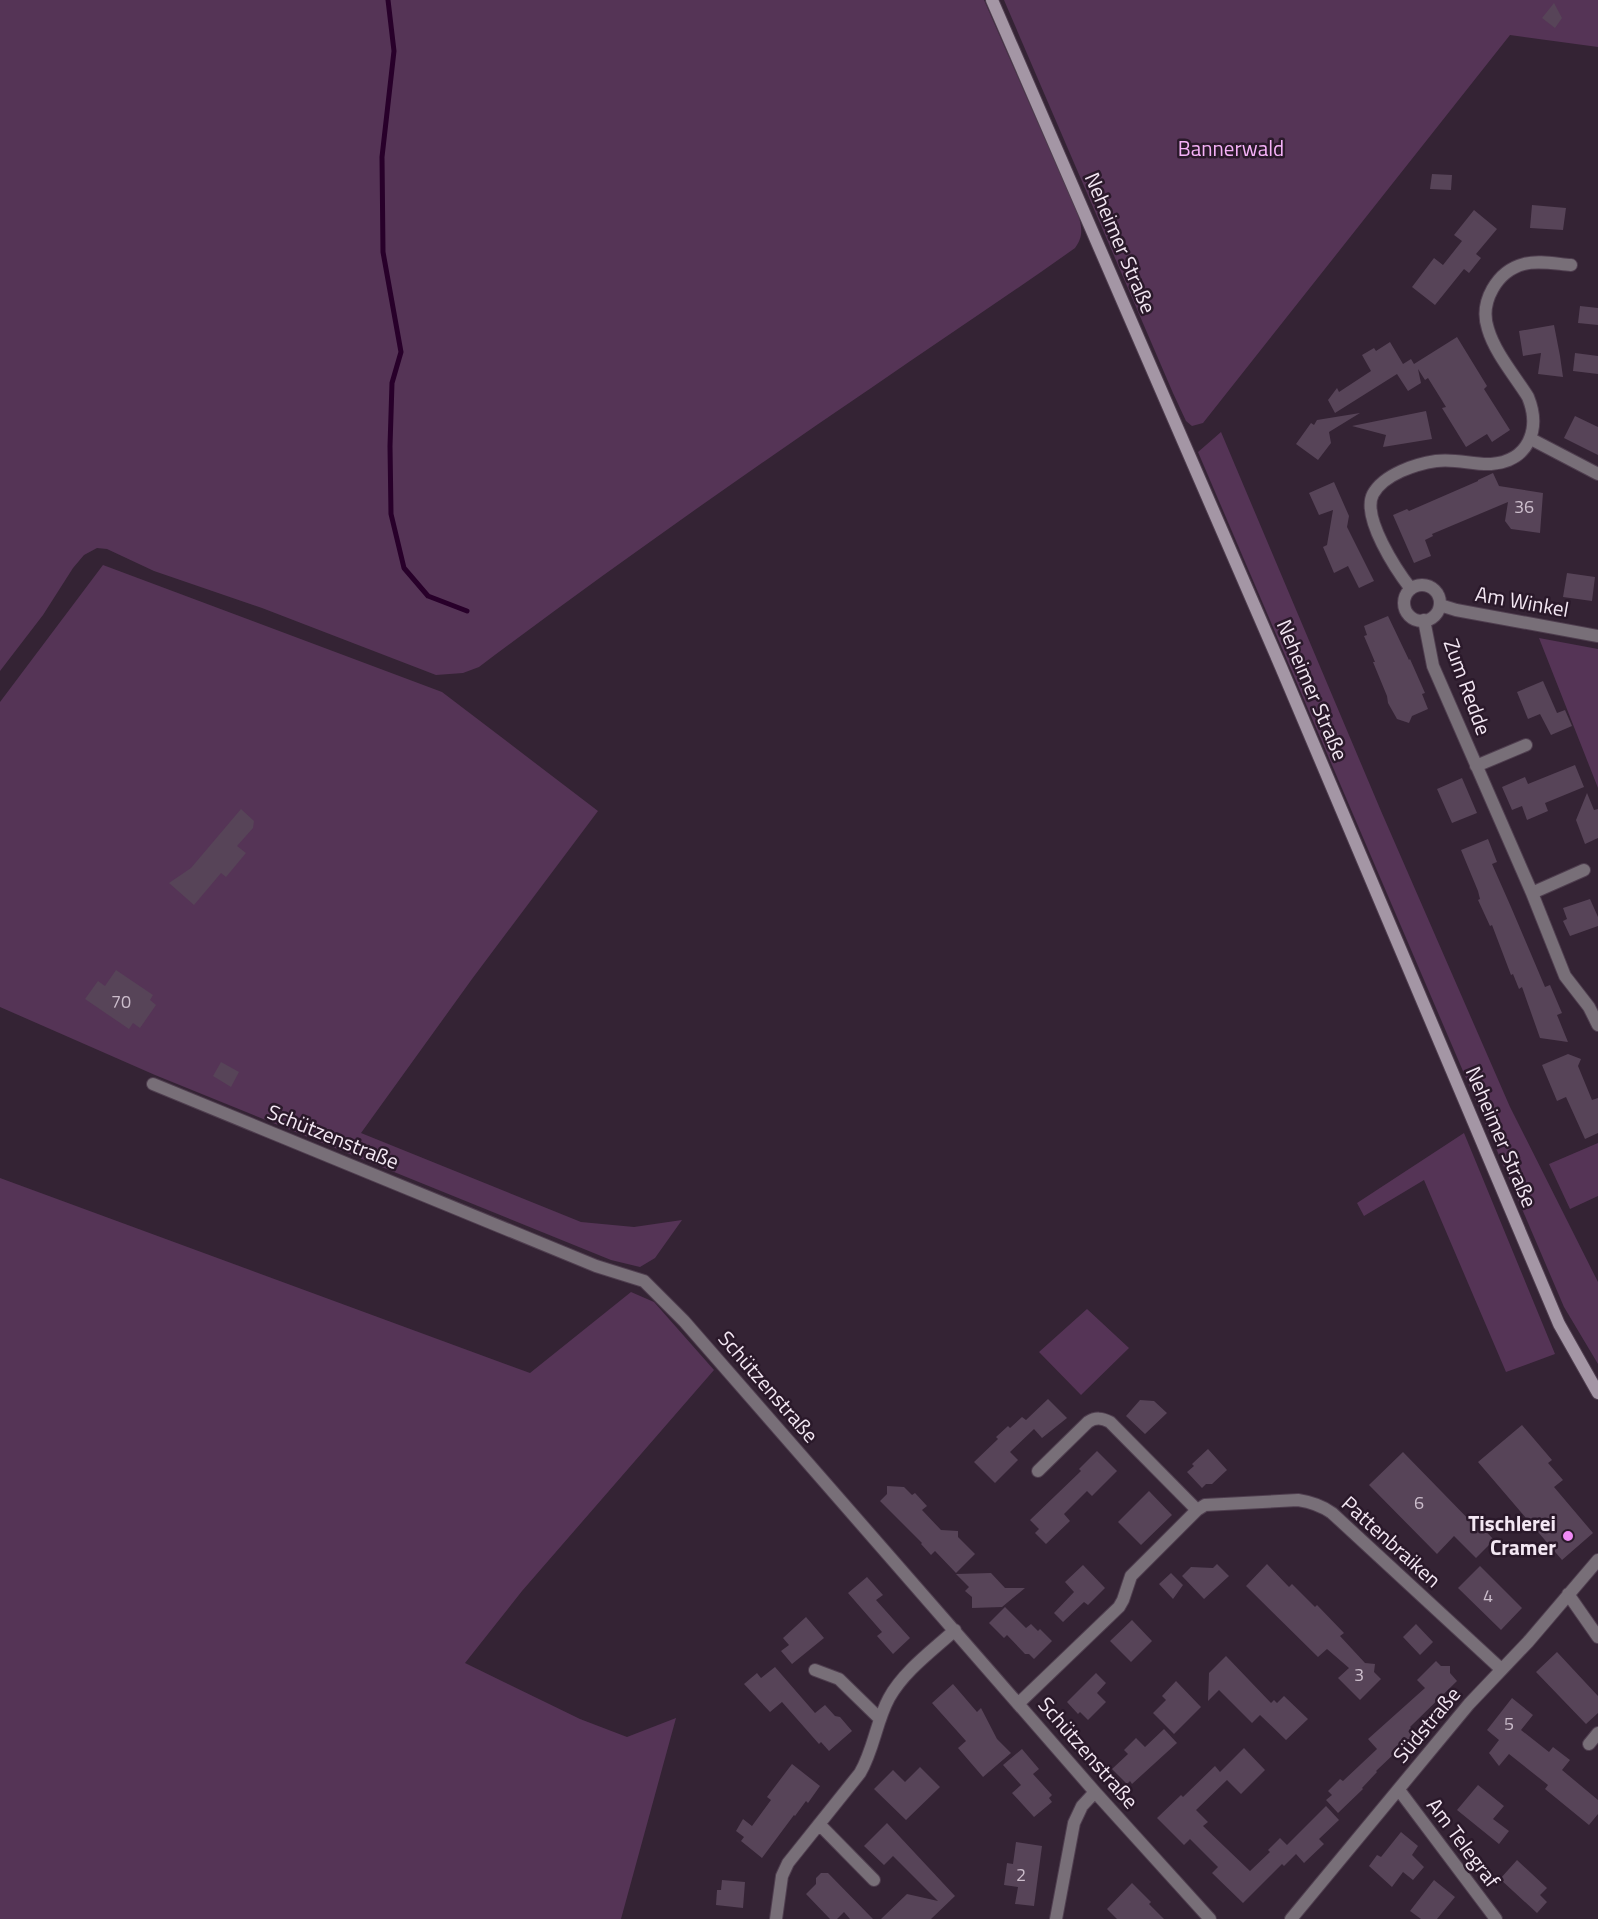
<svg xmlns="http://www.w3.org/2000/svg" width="1598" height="1919" viewBox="0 0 1598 1919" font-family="'Titillium Web',sans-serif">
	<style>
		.green { fill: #553456 }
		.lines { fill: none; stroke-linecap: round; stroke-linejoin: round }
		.stream { stroke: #28002a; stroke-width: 5 }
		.building { fill: #574458 }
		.street-casing { stroke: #4f3e4f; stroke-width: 14 }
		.secondary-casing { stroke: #4f3e4f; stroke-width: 14 }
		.street { stroke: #786f78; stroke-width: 12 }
		.secondary { stroke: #a496a5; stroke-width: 12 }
		.poi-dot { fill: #f08bf5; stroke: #2a192a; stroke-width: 2 }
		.labels { text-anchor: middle; stroke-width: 5; stroke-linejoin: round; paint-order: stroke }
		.number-label { font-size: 18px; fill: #ccbecc }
		.park-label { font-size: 21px; fill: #f6b2f8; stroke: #2a192a }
		.street-label { font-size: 21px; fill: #f3e7f3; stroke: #2a192a }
		.poi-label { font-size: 21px; font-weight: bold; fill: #f3e7f3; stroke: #2a192a; text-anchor: end }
	</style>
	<rect width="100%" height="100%" fill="#342334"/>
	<path class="green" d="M 0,0 L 984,0 L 1077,212 C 1082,226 1084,236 1075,248 C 1009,295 941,340 874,386 C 740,477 608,570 479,667 L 463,673 L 436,675 L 262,608 L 154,571 L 107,549 L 97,548 L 84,555 L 73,568 L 43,615 L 0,671 Z
		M 1004,0 L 1598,0 L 1598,47 L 1510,35 L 1203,423 L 1192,426 L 1186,421 L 1173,393 Z
		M 1221,432 L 1381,811 L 1510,1107 L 1598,1282 L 1598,1364 L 1564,1307 L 1198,452 Z
		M 103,565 L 442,692 L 598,811 L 472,979 L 361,1133 L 581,1222 L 634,1227 L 682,1220 L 655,1258 L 640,1267 L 611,1260 L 155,1075 L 0,1007 L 0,702 Z
		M 1539,638 L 1598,649 L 1598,788 Z
		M 1464,1133 L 1555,1354 L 1506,1372 L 1424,1180 L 1364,1216 L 1357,1203 Z
		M 1598,1143 L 1598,1196 L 1570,1209 L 1549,1164 Z
		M 0,1178 L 530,1373 L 631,1292 L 654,1302 L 714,1370 L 522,1591 L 465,1663 L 580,1719 L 627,1737 L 676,1718 L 621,1919 L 0,1919 Z
		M 1087,1309 L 1129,1348 L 1081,1395 L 1039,1352 Z"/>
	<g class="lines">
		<path class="stream" d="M 388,0 L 394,51 L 382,157 L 383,252 L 401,352 L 392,383 L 390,446 L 391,514 L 404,568 L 428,596 L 467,611"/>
	</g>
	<path class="building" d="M 1554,3 L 1562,18 L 1555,28 L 1542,18 Z
		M 1432,174 L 1452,175 L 1451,190 L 1430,189 Z
		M 1532,205 L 1566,208 L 1563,230 L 1530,228 Z
		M 1474,210 L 1497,229 L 1476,254 L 1481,258 L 1469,273 L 1464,269 L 1435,305 L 1412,287 L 1434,258 L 1443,265 L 1462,241 L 1454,235 Z
		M 1580,306 L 1598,308 L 1598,325 L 1578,323 Z
		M 1554,325 L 1560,356 L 1563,377 L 1538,374 L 1541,353 L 1523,356 L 1519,331 Z
		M 1457,337 L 1487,386 L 1484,389 L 1510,430 L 1492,442 L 1487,434 L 1466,447 L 1442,408 L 1446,407 L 1428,378 L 1425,380 L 1418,369 L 1421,383 L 1408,391 L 1397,374 L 1335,413 L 1328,400 L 1337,388 L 1339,392 L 1371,371 L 1362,355 L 1374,348 L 1376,351 L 1390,342 L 1403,364 L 1411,359 L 1414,364 Z
		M 1575,353 L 1598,356 L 1598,374 L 1573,371 Z
		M 1426,411 L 1432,439 L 1383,447 L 1386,435 L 1352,426 Z
		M 1360,413 L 1329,432 L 1331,443 L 1318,460 L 1296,444 L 1311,423 L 1314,425 L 1317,420 Z
		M 1575,416 L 1598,427 L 1598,455 L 1564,438 Z
		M 1493,473 L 1499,486 L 1543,493 L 1540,533 L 1511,529 L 1505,521 L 1508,502 L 1432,534 L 1433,536 L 1425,540 L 1431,556 L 1414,563 L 1393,515 L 1407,509 L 1409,511 L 1478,481 L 1478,480 Z
		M 1334,482 L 1349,516 L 1347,527 L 1374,581 L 1359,588 L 1348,566 L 1334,573 L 1323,547 L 1327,545 L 1333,510 L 1319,515 L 1309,493 Z
		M 1567,573 L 1595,577 L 1592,601 L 1563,597 Z
		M 1388,616 L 1409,660 L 1410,659 L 1425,693 L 1422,694 L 1428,709 L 1412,716 L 1409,723 L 1397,719 L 1388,703 L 1387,696 L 1373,662 L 1375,662 L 1364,636 L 1367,635 L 1364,626 Z
		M 1543,681 L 1557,713 L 1565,710 L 1572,726 L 1551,735 L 1540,714 L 1528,719 L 1517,692 Z
		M 1575,765 L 1584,787 L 1545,803 L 1548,811 L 1527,820 L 1522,806 L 1512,810 L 1502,787 L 1525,777 L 1528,784 Z
		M 1462,778 L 1477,813 L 1452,823 L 1437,789 Z
		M 1587,793 L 1594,810 L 1598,809 L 1598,838 L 1585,844 L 1576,820 Z
		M 241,809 L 254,821 L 253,828 L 237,846 L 246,853 L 226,877 L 221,873 L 194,905 L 169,883 L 191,868 Z
		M 1488,839 L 1497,862 L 1492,864 L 1511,907 L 1545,987 L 1550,985 L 1562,1013 L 1557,1015 L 1568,1042 L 1540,1038 L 1522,987 L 1519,989 L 1513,974 L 1511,975 L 1492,925 L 1490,926 L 1478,900 L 1480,899 L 1478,891 L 1461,850 Z
		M 1590,899 L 1598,917 L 1598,926 L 1570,936 L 1563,921 L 1567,919 L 1563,908 Z
		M 116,970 L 153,995 L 150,1000 L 156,1005 L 140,1028 L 133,1023 L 129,1029 L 85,999 L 98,981 L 105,986 Z
		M 1568,1054 L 1581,1059 L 1578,1066 L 1592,1100 L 1598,1098 L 1598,1133 L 1585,1139 L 1566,1097 L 1557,1101 L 1542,1065 Z
		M 221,1062 L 239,1072 L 231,1087 L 213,1076 Z
		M 1048,1399 L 1067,1418 L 1042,1438 L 1034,1429 L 1010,1452 L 1018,1460 L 995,1483 L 974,1462 L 998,1439 L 996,1437 L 1008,1426 L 1010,1428 L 1022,1417 L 1026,1420 Z
		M 1140,1400 L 1154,1401 L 1167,1413 L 1145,1434 L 1126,1416 Z
		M 1522,1425 L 1552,1460 L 1548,1463 L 1563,1480 L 1554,1487 L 1593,1533 L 1562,1560 L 1478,1462 Z
		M 1208,1449 L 1227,1470 L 1212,1484 L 1206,1484 L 1202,1488 L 1187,1472 L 1194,1466 L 1192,1464 Z
		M 1097,1451 L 1117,1471 L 1092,1496 L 1087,1491 L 1064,1514 L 1070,1521 L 1046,1544 L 1035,1533 L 1039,1529 L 1030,1520 L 1081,1471 L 1079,1469 Z
		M 1403,1452 L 1479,1530 L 1482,1527 L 1494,1540 L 1476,1558 L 1454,1536 L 1437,1554 L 1369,1485 Z
		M 887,1486 L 904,1487 L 912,1495 L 915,1493 L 927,1506 L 922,1510 L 941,1530 L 958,1531 L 958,1537 L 975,1554 L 956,1573 L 935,1551 L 931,1555 L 921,1544 L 922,1543 L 880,1501 L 887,1494 Z
		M 1149,1491 L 1172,1515 L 1141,1545 L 1118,1522 Z
		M 1217,1564 L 1229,1576 L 1204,1599 L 1182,1576 L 1191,1567 L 1213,1568 Z
		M 1267,1564 L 1289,1587 L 1292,1584 L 1315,1607 L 1317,1605 L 1344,1633 L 1340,1636 L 1365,1663 L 1375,1664 L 1374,1672 L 1381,1679 L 1360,1700 L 1338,1678 L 1349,1668 L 1327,1649 L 1318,1657 L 1246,1586 Z
		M 1083,1565 L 1105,1588 L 1088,1605 L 1084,1602 L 1063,1622 L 1054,1613 L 1074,1592 L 1065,1582 Z
		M 1480,1566 L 1522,1608 L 1501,1630 L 1458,1588 Z
		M 991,1573 L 1005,1588 L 1025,1588 L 1002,1607 L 972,1608 L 972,1597 L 965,1591 L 969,1587 L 956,1574 Z
		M 1171,1573 L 1183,1585 L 1173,1599 L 1159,1584 Z
		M 867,1577 L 883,1595 L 876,1600 L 910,1638 L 893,1654 L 877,1636 L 882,1632 L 848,1593 Z
		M 1005,1607 L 1026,1628 L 1031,1624 L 1038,1631 L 1040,1629 L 1052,1641 L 1034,1659 L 1029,1654 L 1025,1654 L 1007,1635 L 1004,1638 L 989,1623 Z
		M 806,1617 L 824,1638 L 792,1664 L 781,1651 L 789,1645 L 783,1638 Z
		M 1132,1620 L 1152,1641 L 1131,1662 L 1110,1641 Z
		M 1416,1624 L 1433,1642 L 1420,1655 L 1403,1637 Z
		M 1557,1652 L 1598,1696 L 1598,1713 L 1586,1724 L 1536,1672 Z
		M 1226,1656 L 1271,1703 L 1274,1700 L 1277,1703 L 1284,1696 L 1308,1719 L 1286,1740 L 1260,1715 L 1252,1723 L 1219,1690 L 1208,1701 L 1209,1673 Z
		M 1436,1661 L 1441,1666 L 1450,1666 L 1450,1673 L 1457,1681 L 1410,1727 L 1416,1733 L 1376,1771 L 1377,1772 L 1362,1788 L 1363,1789 L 1338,1813 L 1326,1800 L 1332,1795 L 1328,1791 L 1340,1779 L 1343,1781 L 1377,1749 L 1368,1739 L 1425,1688 L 1417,1680 Z
		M 775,1667 L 815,1713 L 825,1705 L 835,1716 L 840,1717 L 852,1731 L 829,1751 L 821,1742 L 819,1744 L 782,1702 L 770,1712 L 744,1684 L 757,1673 L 761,1678 Z
		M 1096,1673 L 1106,1683 L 1097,1693 L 1106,1702 L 1088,1720 L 1080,1712 L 1078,1714 L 1067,1702 Z
		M 1176,1681 L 1201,1707 L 1174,1734 L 1153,1713 L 1166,1700 L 1162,1696 Z
		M 953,1684 L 977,1712 L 981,1708 L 997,1739 L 1011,1753 L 983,1777 L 958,1748 L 966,1741 L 932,1703 Z
		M 1512,1698 L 1533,1715 L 1521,1730 L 1549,1752 L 1553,1747 L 1570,1760 L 1562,1770 L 1598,1800 L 1598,1814 L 1589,1825 L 1545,1789 L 1548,1785 L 1509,1754 L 1499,1766 L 1489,1753 L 1499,1740 L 1487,1730 Z
		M 1164,1729 L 1177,1743 L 1132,1784 L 1130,1781 L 1127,1784 L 1112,1769 L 1128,1754 L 1124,1750 L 1136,1738 L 1145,1747 Z
		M 1244,1748 L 1265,1770 L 1241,1794 L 1227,1780 L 1196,1810 L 1208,1822 L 1203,1826 L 1250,1871 L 1270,1852 L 1268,1850 L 1280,1838 L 1287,1845 L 1326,1806 L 1339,1820 L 1319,1839 L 1324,1844 L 1304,1863 L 1296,1854 L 1284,1866 L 1282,1864 L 1243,1903 L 1212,1873 L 1218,1867 L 1190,1839 L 1184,1845 L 1157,1818 L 1181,1795 L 1183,1797 L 1215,1766 L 1220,1772 Z
		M 1022,1749 L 1039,1769 L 1033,1774 L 1052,1795 L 1049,1798 L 1052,1802 L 1034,1817 L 1012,1793 L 1021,1785 L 1003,1765 Z
		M 792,1764 L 820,1786 L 808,1803 L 806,1801 L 795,1816 L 794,1815 L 762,1858 L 741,1841 L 744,1837 L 736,1831 L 743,1819 L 752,1826 L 771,1800 L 767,1797 Z
		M 920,1767 L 940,1787 L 906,1820 L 874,1789 L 893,1770 L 905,1782 Z
		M 1478,1785 L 1504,1806 L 1493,1819 L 1509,1831 L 1499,1844 L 1457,1810 Z
		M 887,1823 L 955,1896 L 931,1919 L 881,1919 L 907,1894 L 938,1901 L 893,1856 L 884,1865 L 864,1846 Z
		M 1401,1832 L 1418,1846 L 1412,1855 L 1424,1867 L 1413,1880 L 1403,1872 L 1392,1887 L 1369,1866 L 1377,1855 L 1381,1857 Z
		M 1016,1842 L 1042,1846 L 1034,1906 L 1015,1904 L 1018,1887 L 1004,1885 L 1007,1863 L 1013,1864 Z
		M 1517,1860 L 1547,1888 L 1540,1895 L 1547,1902 L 1537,1913 L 1500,1879 Z
		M 821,1873 L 828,1873 L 873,1919 L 850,1919 L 844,1912 L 837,1919 L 830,1919 L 806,1894 L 816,1884 L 816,1878 Z
		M 722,1880 L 745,1882 L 743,1908 L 716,1905 L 717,1890 L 721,1890 Z
		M 1434,1880 L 1455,1897 L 1437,1919 L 1421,1919 L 1410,1911 Z
		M 1132,1883 L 1151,1902 L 1149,1904 L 1164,1919 L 1117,1919 L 1107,1909 Z"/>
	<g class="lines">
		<g class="street-casing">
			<path id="street" d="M 1531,439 L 1598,474
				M1404 603a18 18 0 1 1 36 0a18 18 0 1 1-36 0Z
				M 1411,589 C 1397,571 1361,517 1373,494 C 1384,474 1416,464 1436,461 C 1455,458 1473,465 1491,464 C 1529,461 1541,429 1528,397 C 1515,376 1495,353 1488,329 C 1479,302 1497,271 1524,264 C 1538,260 1557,264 1571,265
				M 1440,605 L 1456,610 L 1598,636
				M 1424,620 L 1433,666 L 1532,893 L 1565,976 L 1589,1007 L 1598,1025
				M 1476,766 L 1526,745
				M 1532,893 L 1584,870
				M 153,1084 L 596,1266 L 644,1281 L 684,1321 L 1095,1792 L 1210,1919
				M 1038,1471 L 1088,1422 C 1096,1417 1102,1418 1110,1422 L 1197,1510
				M 1568,1594 L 1598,1637
				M 815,1670 L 839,1679 L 880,1719
				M 1018,1704 L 1119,1607 L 1123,1600 L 1131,1576 L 1197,1510 L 1205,1505 L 1298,1500 C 1311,1502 1321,1505 1332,1513 L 1501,1669
				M 1589,1744 L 1598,1733
				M 1399,1790 L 1496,1919
				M 819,1824 L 874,1880
				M 776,1919 L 782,1876 L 788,1863 L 860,1773 C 874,1749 876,1722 889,1698 C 904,1671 932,1651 955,1630
				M 1056,1919 L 1074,1823 L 1082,1806 L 1095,1792
				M 1291,1919 L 1469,1704 L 1528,1642 L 1598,1560"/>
		</g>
		<g class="secondary-casing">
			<path id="secondary" d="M 992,0 L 1281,667 L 1559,1324 L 1598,1393"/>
		</g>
		<use href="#street" class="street"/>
		<use href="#secondary" class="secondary"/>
	</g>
	<circle class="poi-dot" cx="1568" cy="1536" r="6"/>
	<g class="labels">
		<g class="number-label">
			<text x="1524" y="513">36</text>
			<text x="121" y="1008">70</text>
			<text x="1419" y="1509">6</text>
			<text x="1488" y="1602">4</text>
			<text x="1359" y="1681">3</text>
			<text x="1509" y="1730">5</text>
			<text x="1021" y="1881">2</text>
		</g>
		<g class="park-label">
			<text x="1231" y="156">Bannerwald</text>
		</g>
		<g class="street-label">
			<text transform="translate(1120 243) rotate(67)" y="7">Neheimer Straße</text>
			<text transform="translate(1522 602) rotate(10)" y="7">Am Winkel</text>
			<text transform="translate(1467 687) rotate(70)" y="7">Zum Redde</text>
			<text transform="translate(1312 690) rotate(67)" y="7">Neheimer Straße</text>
			<text transform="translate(333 1137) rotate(22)" y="7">Schützenstraße</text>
			<text transform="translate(1501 1137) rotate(67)" y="7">Neheimer Straße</text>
			<text transform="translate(768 1387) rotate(49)" y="7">Schützenstraße</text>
			<text transform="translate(1391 1542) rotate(42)" y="7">Pattenbraiken</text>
			<text transform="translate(1427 1725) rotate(-50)" y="7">Südstraße</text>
			<text transform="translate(1088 1753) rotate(49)" y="7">Schützenstraße</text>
			<text transform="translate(1463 1843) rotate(53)" y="7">Am Telegraf</text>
		</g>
		<g class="poi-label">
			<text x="1556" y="1531">Tischlerei<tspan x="1556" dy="24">Cramer</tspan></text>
		</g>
	</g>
</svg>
